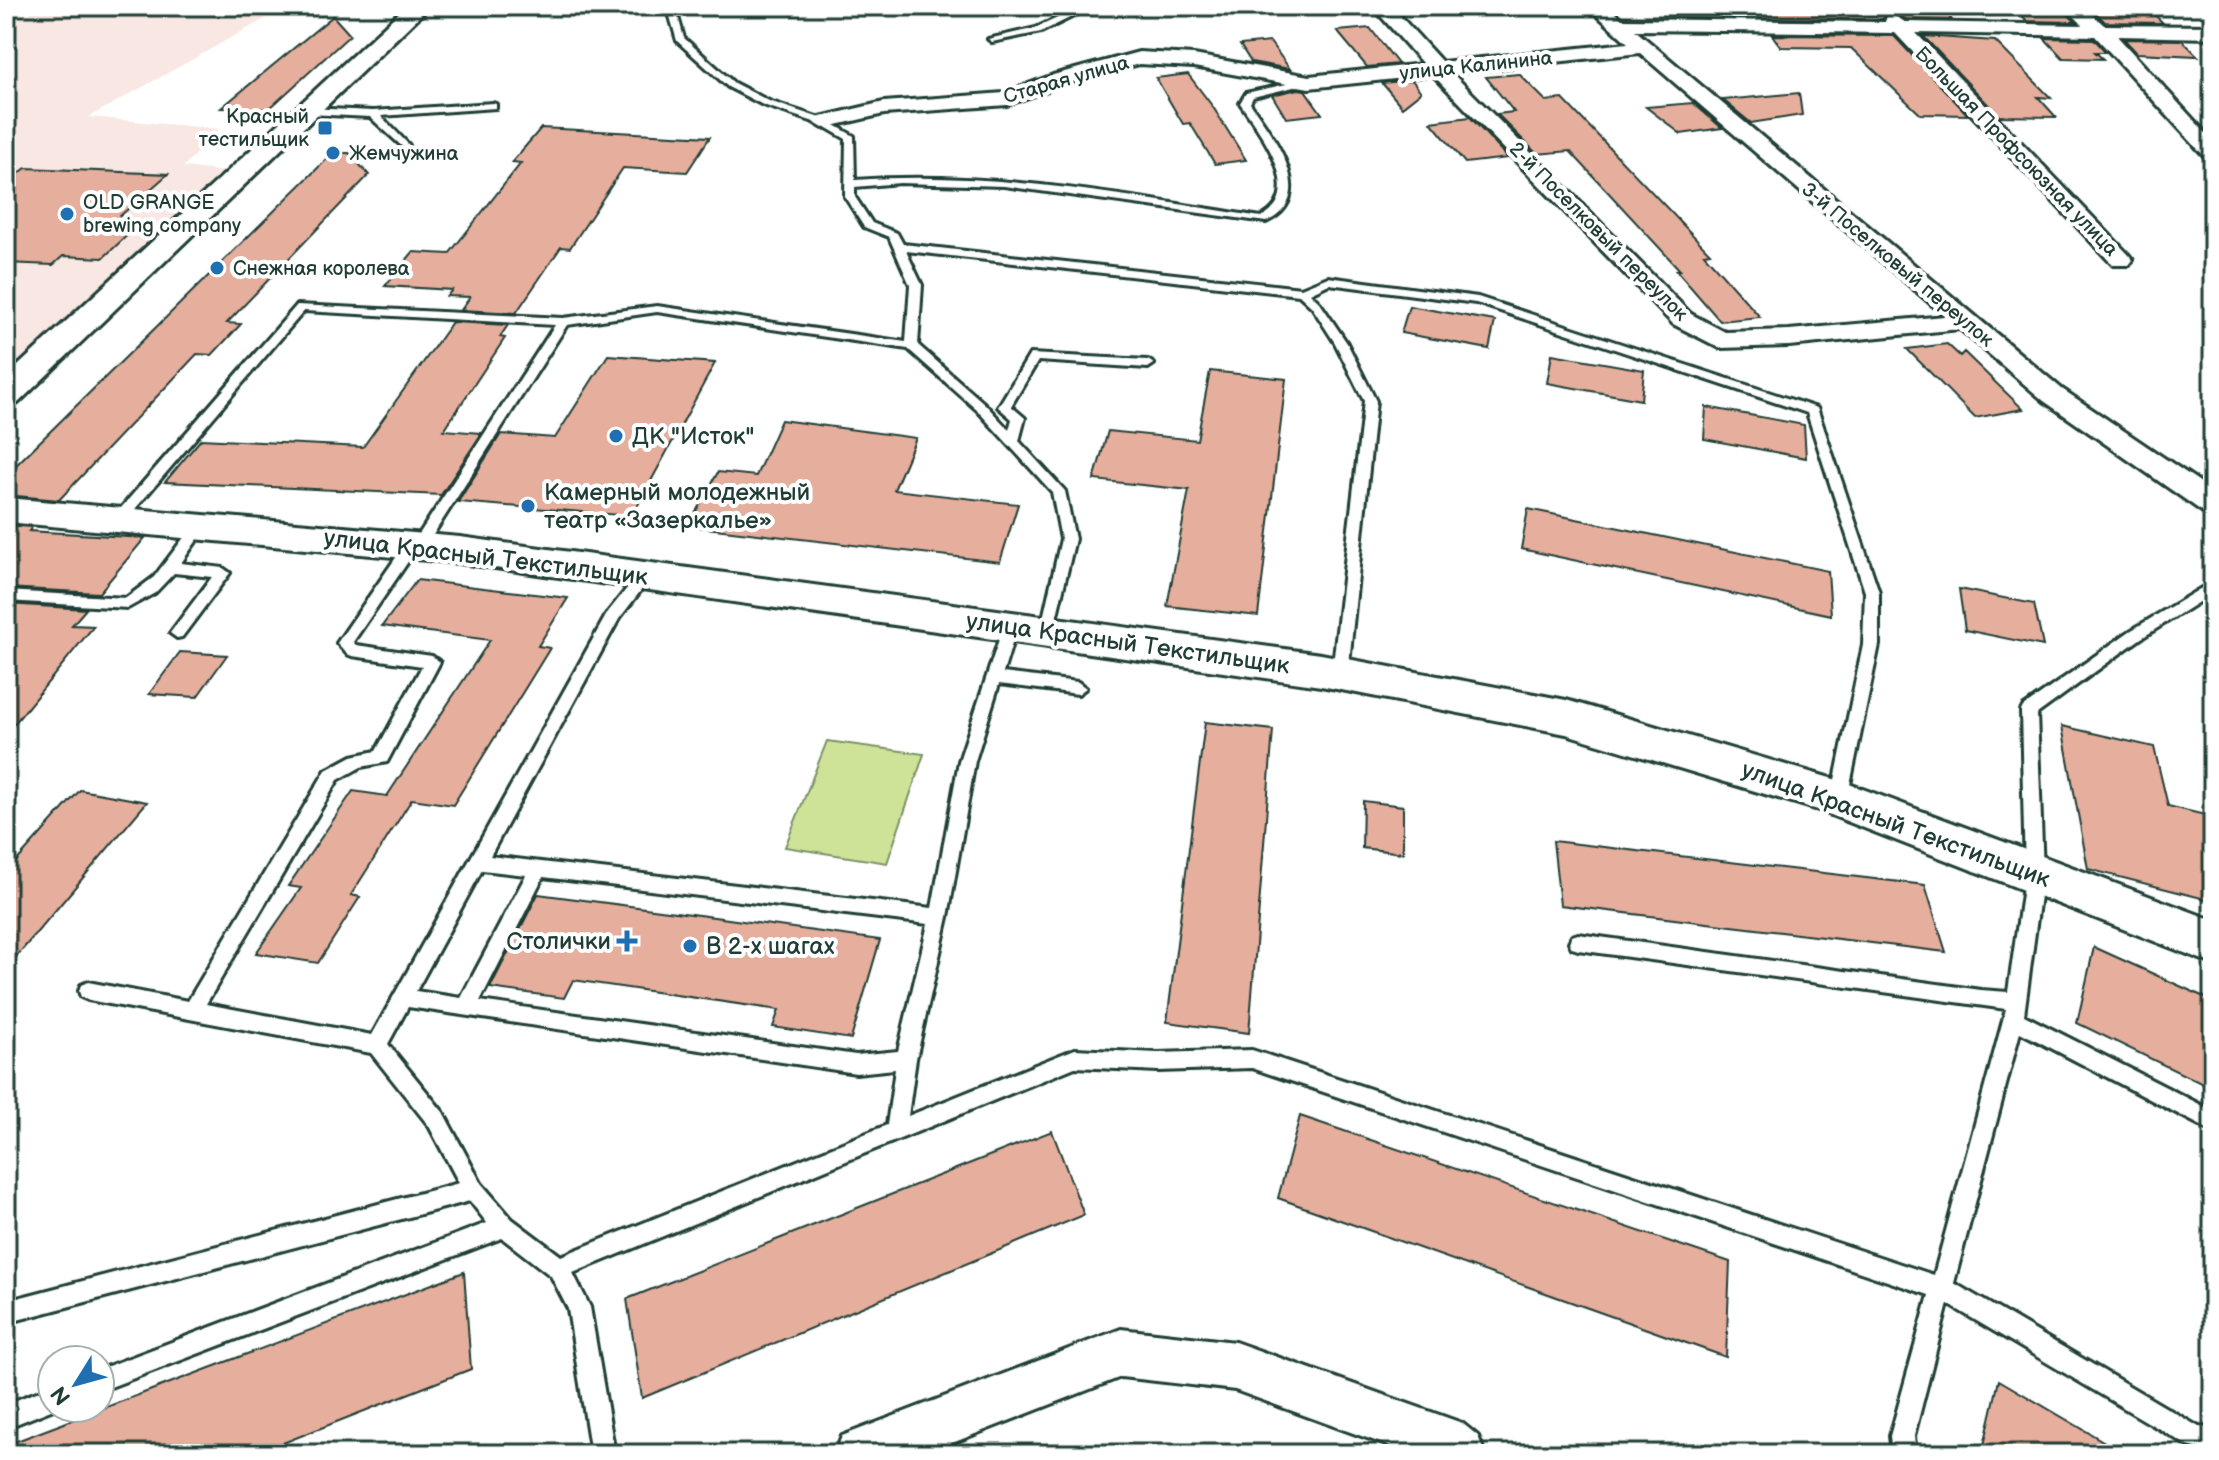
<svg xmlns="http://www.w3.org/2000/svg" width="2219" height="1460" viewBox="0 0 2219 1460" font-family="'Balsamiq Sans',sans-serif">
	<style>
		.built { fill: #f8e7e2 }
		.green { fill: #cfe398; stroke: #779066; stroke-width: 2 }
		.building { fill: #e6ae9d; stroke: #1f3d34; stroke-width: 2 }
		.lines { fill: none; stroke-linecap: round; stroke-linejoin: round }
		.lane-casing { stroke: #1f3d34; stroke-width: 6 }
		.street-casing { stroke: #1f3d34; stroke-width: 6 }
		.secondary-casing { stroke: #1f3d34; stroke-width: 6 }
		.lane { fill: #fff; fill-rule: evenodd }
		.street { fill: #fff; fill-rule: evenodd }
		.secondary { fill: #fff; fill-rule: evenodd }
		.poi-dot { fill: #1f6fb2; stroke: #fff; stroke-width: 3 }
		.labels { text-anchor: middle; stroke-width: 8; stroke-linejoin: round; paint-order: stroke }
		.far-street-label { font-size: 20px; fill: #1f3d34; stroke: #fff }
		.far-poi-label { font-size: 20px; fill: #1f3d34; stroke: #fff; text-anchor: start }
		.poi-label { font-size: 24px; fill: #1f3d34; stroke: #fff; text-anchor: start }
		.street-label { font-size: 24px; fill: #1f3d34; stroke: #fff }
	</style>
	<rect width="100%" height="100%" fill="#fff"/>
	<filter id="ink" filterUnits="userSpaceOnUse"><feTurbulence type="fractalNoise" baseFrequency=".0125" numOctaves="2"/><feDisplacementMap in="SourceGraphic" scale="16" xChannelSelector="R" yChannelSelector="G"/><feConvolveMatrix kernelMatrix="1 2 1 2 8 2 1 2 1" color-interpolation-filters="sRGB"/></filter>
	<g filter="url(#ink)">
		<path class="built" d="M 51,6 L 288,6 L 89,117 L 219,129 L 183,167 L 226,172 L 6,377 L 6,20 Z"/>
		<path class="green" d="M 827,741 L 924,754 L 887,863 L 785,847 Z"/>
		<path class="building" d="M 1751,6 L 1941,8 L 1952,20 L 1906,19 L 1892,12 L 1886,13 L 1883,19 L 1759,18 Z
			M 2016,9 L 2064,11 L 2076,22 L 2027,21 Z
			M 2094,11 L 2153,13 L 2163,23 L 2105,22 Z
			M 333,16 L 350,35 L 269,109 L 221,108 Z
			M 1370,28 L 1398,64 L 1367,67 L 1337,31 Z
			M 1772,35 L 1894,36 L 1968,115 L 1920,114 L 1851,48 L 1781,47 Z
			M 1923,36 L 1995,41 L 2051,98 L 2038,97 L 2056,117 L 1999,116 Z
			M 2044,38 L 2094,39 L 2106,52 L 2095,52 L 2103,59 L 2063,58 Z
			M 2124,39 L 2182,40 L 2198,56 L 2137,53 Z
			M 1270,42 L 1290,69 L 1251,62 L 1240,45 Z
			M 1188,74 L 1213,107 L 1246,160 L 1215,164 L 1190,123 L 1183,124 L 1156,78 Z
			M 1519,74 L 1546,101 L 1563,99 L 1710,253 L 1704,254 L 1760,317 L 1720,321 L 1676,270 L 1680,270 L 1570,151 L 1537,154 L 1497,114 L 1514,112 L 1486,77 Z
			M 1412,80 L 1421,92 L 1402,107 L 1382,83 Z
			M 1298,89 L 1305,90 L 1322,114 L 1286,118 L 1272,95 Z
			M 1799,93 L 1802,115 L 1751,123 L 1723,100 Z
			M 1693,103 L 1722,128 L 1681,134 L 1646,107 Z
			M 1470,117 L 1508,158 L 1465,163 L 1431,122 Z
			M 541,128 L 710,137 L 687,172 L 623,168 L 570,248 L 561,247 L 516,313 L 461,310 L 470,297 L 447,296 L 452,290 L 385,286 L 413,252 L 449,254 L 521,163 L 512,162 Z
			M 333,153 L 349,153 L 369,175 L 227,323 L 241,324 L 212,355 L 197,354 L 59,500 L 6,495 L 6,475 Z
			M 26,168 L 168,174 L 104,230 L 132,231 L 103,258 L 63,256 L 53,265 L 6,263 L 6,183 Z
			M 1409,306 L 1495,321 L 1489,349 L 1401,333 Z
			M 452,322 L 508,325 L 500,337 L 505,338 L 444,430 L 482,433 L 441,495 L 165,482 L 201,439 L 363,447 Z
			M 1947,344 L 1960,356 L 1964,352 L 2023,409 L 1975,418 L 1907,349 Z
			M 1552,354 L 1644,370 L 1641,400 L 1547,383 Z
			M 608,355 L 715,363 L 632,516 L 458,502 L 501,434 L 555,438 Z
			M 1210,371 L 1286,379 L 1258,616 L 1167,606 L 1189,490 L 1094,480 L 1108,431 L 1197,440 Z
			M 1706,407 L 1804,425 L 1806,458 L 1704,439 Z
			M 781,420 L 916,438 L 894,490 L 1018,504 L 1000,562 L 688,526 L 718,472 L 756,476 Z
			M 1528,509 L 1828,571 L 1831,615 L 1521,549 Z
			M 6,525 L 32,527 L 29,531 L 145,538 L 99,593 L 6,588 Z
			M 417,580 L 568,598 L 538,646 L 550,648 L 453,805 L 412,799 L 351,895 L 360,897 L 318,963 L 256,953 L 301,888 L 288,886 L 353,791 L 387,796 L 490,640 L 382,626 Z
			M 1959,589 L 2034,604 L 2043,646 L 1965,630 Z
			M 6,604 L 86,609 L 72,625 L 94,626 L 6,734 Z
			M 180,652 L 227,655 L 197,697 L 149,694 Z
			M 1205,722 L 1273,730 L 1249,1033 L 1167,1022 Z
			M 2062,726 L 2154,747 L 2168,806 L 2213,817 L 2213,901 L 2088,869 Z
			M 80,790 L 147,802 L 6,969 L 6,873 Z
			M 1363,801 L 1403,806 L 1403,853 L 1362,848 Z
			M 1553,841 L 1925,885 L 1946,952 L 1560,905 Z
			M 538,894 L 714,917 L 880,940 L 851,1039 L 773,1027 L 779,1010 L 573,980 L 564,998 L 490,988 Z
			M 2094,947 L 2213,1001 L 2213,1089 L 2077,1023 Z
			M 1300,1116 L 1730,1262 L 1726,1357 L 1278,1198 Z
			M 1052,1131 L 1084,1215 L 642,1398 L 627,1299 Z
			M 464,1272 L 471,1369 L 255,1454 L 6,1454 L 6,1445 Z
			M 1999,1380 L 2125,1454 L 1982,1454 Z"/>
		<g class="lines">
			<g class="lane-casing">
				<path id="lane" d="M 667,6 L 675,6 L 684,38 L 734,83 L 769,101 L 826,120 L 854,136 L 855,180 C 992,170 1126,196 1261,217 C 1308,194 1259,131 1240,103 L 1246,93 L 1309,79 L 1314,82 L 1253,97 L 1250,103 C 1272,135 1321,197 1266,222 L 1004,186 L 900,183 L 855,187 L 855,197 L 872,223 L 897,233 L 903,244 L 1301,288 L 1328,277 L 1478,297 L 1817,408 L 1879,592 L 1879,645 L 1847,799 L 1845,804 L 1833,804 L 1831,799 L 1863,645 L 1865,592 L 1807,413 L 1476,303 L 1329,284 L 1310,293 L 1320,303 L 1347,343 L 1376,401 L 1348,673 L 1340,679 L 1332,673 L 1364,401 L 1335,343 L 1312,307 L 1299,295 L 906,251 L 922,285 L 918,345 L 985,404 L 1009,430 L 1012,419 L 998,407 L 1030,354 L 1148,360 L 1154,364 L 1148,368 L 1038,361 L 1011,406 L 1025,418 L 1019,441 L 1065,491 L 1075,539 L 1052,636 L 1047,637 L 1040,632 L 1061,539 L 1052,492 L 977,410 L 908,349 L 657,312 L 567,325 L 424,549 L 416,550 L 353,642 L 356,645 L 432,656 L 440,662 L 387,762 L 361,767 L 338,780 L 206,1004 L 372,1035 L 608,612 L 640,572 L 645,571 L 652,576 L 619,619 L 490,856 L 932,908 L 959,761 L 1003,627 L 1010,622 L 1017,627 L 1003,673 L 1078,682 L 1086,688 L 1078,694 L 999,684 L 975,761 L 948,917 L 916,1059 L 908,1116 L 1075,1049 L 1158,1053 L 1252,1050 L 1934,1275 L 2006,1009 L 1578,950 L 1572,948 L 1569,942 L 1572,936 L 1578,934 L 1981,990 L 2008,992 L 2025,873 L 2021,711 L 2023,707 L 2130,631 L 2213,581 L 2213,593 L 2140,639 L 2037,714 L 2043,873 L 2024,1015 L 2213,1111 L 2213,1132 L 2020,1032 L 1954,1283 L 2199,1427 L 2213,1428 L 2213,1452 L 2188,1446 L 1948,1304 L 1914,1436 L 1916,1454 L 1892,1454 L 1890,1436 L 1929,1295 L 1252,1068 L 1158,1071 L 1075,1067 L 573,1273 L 590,1307 L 615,1454 L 591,1454 L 568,1309 L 551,1276 L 502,1238 L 100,1391 L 100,1369 L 487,1223 L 470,1201 L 6,1323 L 6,1301 L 459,1183 L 429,1126 L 371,1053 L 88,1000 L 81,997 L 79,991 L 81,985 L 88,982 L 188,1001 L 326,770 L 352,756 L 376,751 L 422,666 L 352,656 L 347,654 L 337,643 L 406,543 L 414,542 L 555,325 L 304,311 L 124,522 L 114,522 L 112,519 L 114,516 L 297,305 L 563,318 L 657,306 L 906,342 L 910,285 L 889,237 L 864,227 L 845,197 L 846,139 L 820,124 L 763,105 L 728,87 L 677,41 ZM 482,870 L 526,875 L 461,998 L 416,991 ZM 543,877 L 928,924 L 898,1051 L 856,1055 L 480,1001 ZM 408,1007 L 856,1073 L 895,1069 L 887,1125 L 561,1256 L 512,1219 L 481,1183 L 443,1112 L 388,1044 Z
					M 1083,6 L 1094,6 L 1041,32 L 992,42 L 988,39 L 1036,28 Z
					M 493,103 L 496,104 L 496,108 L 381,116 L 409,145 L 409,149 L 406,150 L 370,117 L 308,114 L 303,111 L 308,108 L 373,111 Z
					M 200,521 L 207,526 L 181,563 L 223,568 L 230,573 L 182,637 L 177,638 L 170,633 L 212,577 L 174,573 L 155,593 L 128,608 L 6,601 L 6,591 L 126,598 L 154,577 L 195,523 Z
					M 52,1386 L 52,1408 L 56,1408 L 6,1428 L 6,1404 Z"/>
			</g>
			<g class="street-casing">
				<path id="street" d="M 1372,6 L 1391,6 L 1442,62 L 1628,43 L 1587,6 L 1607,6 L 1622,19 L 1885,22 L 1887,16 L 1893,15 L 1905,22 L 2083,25 L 2064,6 L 2083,6 L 2104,25 L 2213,26 L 2213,38 L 2117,36 L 2213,141 L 2213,160 L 2206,158 L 2095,36 L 1916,33 L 2129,255 L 2133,260 L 2129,265 L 2113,265 L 1895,33 L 1635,30 L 2062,389 L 2213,491 L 2213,515 L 2203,512 L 2044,401 L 1960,329 L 1789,346 L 1720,348 L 1673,324 L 1433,75 L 1309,88 L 1194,67 L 1139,64 L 1067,83 L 1007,105 L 884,114 L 823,128 L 813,122 L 816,118 L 884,102 L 1004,93 L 1053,75 L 1139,52 L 1194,55 L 1309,76 L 1423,64 ZM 1640,53 L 1945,316 L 1789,330 L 1725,332 L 1691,314 L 1452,73 Z
					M 1121,1329 L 1235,1342 L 1462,1423 L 1478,1436 L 1485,1454 L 1411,1454 L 1235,1390 L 1121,1377 L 924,1454 L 835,1454 L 842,1436 Z"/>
			</g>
			<g class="secondary-casing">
				<path id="secondary" d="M 406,6 L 430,6 L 18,403 L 6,406 L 6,377 Z
					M 6,498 L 460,537 L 1321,654 L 1566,700 L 1844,782 L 2213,920 L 2213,964 L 1818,810 L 1566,734 L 1321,686 L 460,563 L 6,522 Z"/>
			</g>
			<use href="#lane" class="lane"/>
			<use href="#street" class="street"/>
			<use href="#secondary" class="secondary"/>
		</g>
	</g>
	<g class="poi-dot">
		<rect x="317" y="120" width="16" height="16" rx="4"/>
		<circle cx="333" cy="153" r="8"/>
		<circle cx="67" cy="214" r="8"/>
		<circle cx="217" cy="268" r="8"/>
		<circle cx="616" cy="436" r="8"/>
		<circle cx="528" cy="506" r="8"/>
		<path d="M623 929h8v8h8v8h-8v8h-8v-8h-8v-8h8z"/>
		<circle cx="690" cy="946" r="8"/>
	</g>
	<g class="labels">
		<g class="far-street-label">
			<text transform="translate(1476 65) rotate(-6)" y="7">улица Калинина</text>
			<text transform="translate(1066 79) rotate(-16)" y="7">Старая улица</text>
			<text transform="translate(2017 151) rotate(46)" y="7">Большая Профсоюзная улица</text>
			<text transform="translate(1599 231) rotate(45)" y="7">2-й Поселковый переулок</text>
			<text transform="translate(1898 264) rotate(40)" y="7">3-й Поселковый переулок</text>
		</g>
		<g class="far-poi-label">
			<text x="309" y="123" text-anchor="end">Красный<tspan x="309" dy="23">тестильщик</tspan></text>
			<text x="349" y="160">Жемчужина</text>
			<text x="83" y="209">OLD GRANGE<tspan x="83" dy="23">brewing company</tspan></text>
			<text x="233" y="275">Снежная королева</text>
		</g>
		<g class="poi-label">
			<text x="632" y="444">ДК "Исток"</text>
			<text x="544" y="500">Камерный молодежный<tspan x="544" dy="28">театр «Зазеркалье»</tspan></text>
			<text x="611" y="949" text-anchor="end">Столички</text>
			<text x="706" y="954">В 2-х шагах</text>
		</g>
		<g class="street-label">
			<text transform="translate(486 557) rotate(7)" y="8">улица Красный Текстильщик</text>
			<text transform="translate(1128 643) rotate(8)" y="8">улица Красный Текстильщик</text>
			<text transform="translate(1896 824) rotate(20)" y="8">улица Красный Текстильщик</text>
		</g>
	</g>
	<rect width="2219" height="1460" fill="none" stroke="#fff" stroke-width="32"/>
	<rect x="16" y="16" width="2187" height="1428" fill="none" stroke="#1f3d34" stroke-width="3" filter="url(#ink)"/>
	<g transform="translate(76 1384) rotate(233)"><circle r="38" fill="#ffffff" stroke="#a5b1ae" stroke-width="2"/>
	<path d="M0-6L14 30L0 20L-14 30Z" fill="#1f6fb2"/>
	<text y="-12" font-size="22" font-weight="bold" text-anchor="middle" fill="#1f3d34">N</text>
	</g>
</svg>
